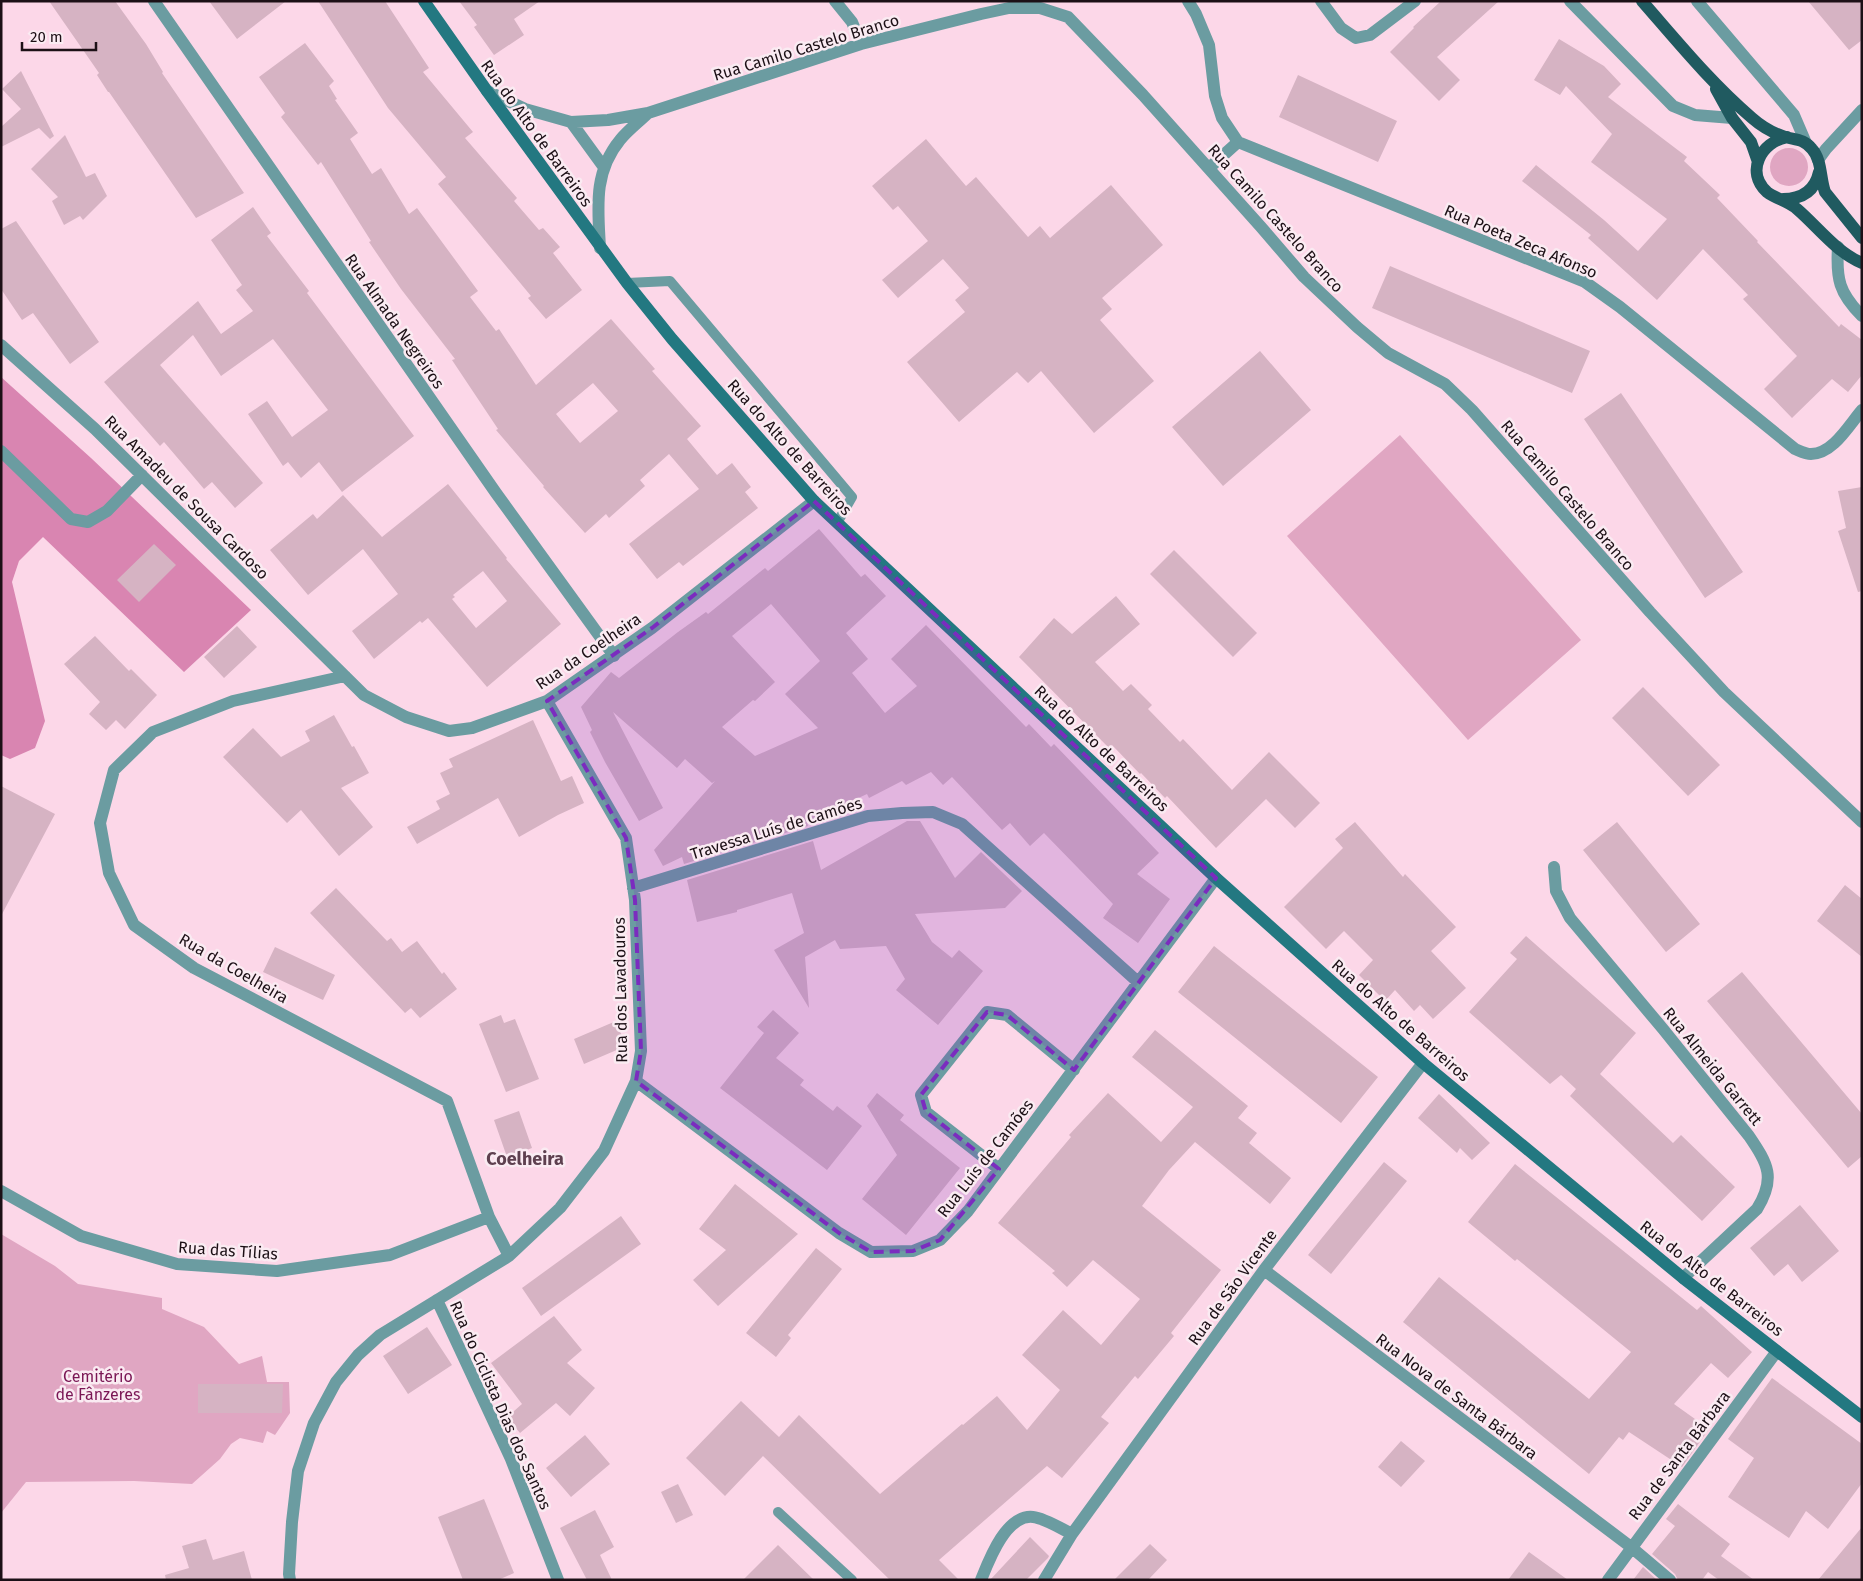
<svg xmlns="http://www.w3.org/2000/svg" width="1863" height="1581" viewBox="0 0 1863 1581" font-family="'Fira Sans',sans-serif">
	<style>
		.green { fill: #e0a6c2 }
		.forest { fill: #d985b1 }
		.building { fill: #d6b3c3; fill-rule: evenodd }
		.lines { fill: none; stroke-linecap: round; stroke-linejoin: round }
		.lane { stroke: #6b9ca1; stroke-width: 10 }
		.street { stroke: #6b9ca1; stroke-width: 12 }
		.secondary { stroke: #237881; stroke-width: 12 }
		.primary { stroke: #205a60; stroke-width: 12 }
		.marked { fill: #7b2cbf; fill-opacity: 0.2; stroke: #7b2cbf; stroke-width: 4; stroke-dasharray: 10 6; stroke-linejoin: round }
		.labels { text-anchor: middle; stroke-width: 5; stroke-linejoin: round; paint-order: stroke }
		.street-label { font-size: 16px; fill: #1c1016; stroke: #faebf2 }
		.park-label { font-size: 16px; fill: #7a1654; stroke: #faebf2 }
		.neighbourhood-label { font-size: 18px; font-weight: bold; fill: #5e404f; stroke: #faebf2 }
	</style>
	<rect width="100%" height="100%" fill="#fcd7e8"/>
	<path class="green" d="M1770 167a19 19 0 1 1 38 0a19 19 0 1 1-38 0Z
		M 1400,435 L 1581,640 L 1468,740 L 1287,536 Z
		M 1,1234 L 55,1266 L 78,1284 L 162,1298 L 162,1309 L 204,1327 L 239,1364 L 262,1356 L 267,1382 L 289,1382 L 290,1413 L 275,1435 L 267,1431 L 263,1443 L 240,1438 L 231,1444 L 220,1459 L 192,1484 L 134,1481 L 26,1482 L 1,1513 Z"/>
	<path class="forest" d="M 1,377 L 91,458 L 251,610 L 184,672 L 43,537 L 19,561 L 12,582 L 45,721 L 35,748 L 10,759 L 1,755 Z"/>
	<path class="building" d="M 49,1 L 115,1 L 146,44 L 163,72 L 162,73 L 244,193 L 196,218 L 109,92 L 108,92 L 97,75 L 99,73 Z
		M 209,1 L 286,1 L 237,39 Z
		M 318,1 L 385,1 L 429,68 L 423,72 L 473,132 L 465,138 L 517,198 L 514,201 L 539,230 L 543,228 L 560,247 L 553,253 L 582,290 L 546,319 L 528,298 L 531,296 L 438,184 L 446,177 L 388,108 Z
		M 459,1 L 540,1 L 514,19 L 524,35 L 494,55 L 474,27 L 477,25 Z
		M 1441,1 L 1499,1 L 1437,57 L 1460,80 L 1439,101 L 1390,52 L 1414,28 L 1413,27 Z
		M 1808,1 L 1862,1 L 1862,40 L 1849,50 Z
		M 1559,39 L 1604,66 L 1621,84 L 1608,97 L 1687,157 L 1684,161 L 1720,195 L 1717,198 L 1758,241 L 1757,242 L 1839,327 L 1841,324 L 1862,340 L 1862,375 L 1848,392 L 1832,379 L 1792,418 L 1764,389 L 1797,356 L 1743,299 L 1748,295 L 1703,249 L 1657,300 L 1588,238 L 1591,235 L 1522,181 L 1536,165 L 1604,220 L 1638,251 L 1667,219 L 1591,162 L 1612,134 L 1566,86 L 1560,95 L 1534,80 Z
		M 305,43 L 334,81 L 329,86 L 337,99 L 335,100 L 358,133 L 350,139 L 372,174 L 381,168 L 409,214 L 417,208 L 478,291 L 470,297 L 496,331 L 499,329 L 536,385 L 611,319 L 655,369 L 652,371 L 701,426 L 687,439 L 717,475 L 732,463 L 751,487 L 745,492 L 758,508 L 683,566 L 679,562 L 657,579 L 629,544 L 699,489 L 669,454 L 640,480 L 645,486 L 609,518 L 606,514 L 585,533 L 543,487 L 544,486 L 496,430 L 498,429 L 452,360 L 455,359 L 401,289 L 369,242 L 371,241 L 321,162 L 318,165 L 281,117 L 285,113 L 259,77 ZM 593,383 L 618,411 L 580,443 L 556,414 Z
		M 21,71 L 54,136 L 50,139 L 39,128 L 1,147 L 1,127 L 21,109 L 2,89 Z
		M 1298,75 L 1397,121 L 1378,162 L 1279,117 Z
		M 65,135 L 86,177 L 95,173 L 107,196 L 83,220 L 80,216 L 64,225 L 52,201 L 58,197 L 31,169 Z
		M 926,139 L 966,186 L 976,177 L 1028,237 L 1040,226 L 1050,238 L 1111,185 L 1163,245 L 1102,298 L 1112,309 L 1100,320 L 1154,381 L 1094,433 L 1041,371 L 1028,383 L 1017,372 L 959,422 L 907,362 L 965,312 L 955,300 L 969,288 L 943,259 L 898,298 L 882,280 L 928,241 L 898,206 L 893,210 L 872,186 Z
		M 253,207 L 271,233 L 267,236 L 309,291 L 307,293 L 414,436 L 342,492 L 319,462 L 301,478 L 288,462 L 283,466 L 248,414 L 267,401 L 292,437 L 328,410 L 273,339 L 221,376 L 193,335 L 160,365 L 263,483 L 235,508 L 212,482 L 204,489 L 164,442 L 160,446 L 104,382 L 198,301 L 221,334 L 253,311 L 236,290 L 242,285 L 211,240 Z
		M 16,221 L 99,342 L 70,364 L 33,313 L 22,320 L 1,289 L 1,229 Z
		M 1390,266 L 1590,351 L 1572,393 L 1372,308 Z
		M 1260,351 L 1311,410 L 1223,486 L 1172,427 Z
		M 1621,393 L 1743,572 L 1705,598 L 1584,419 Z
		M 448,484 L 507,558 L 506,559 L 561,624 L 487,687 L 428,618 L 422,623 L 420,621 L 374,659 L 352,631 L 398,594 L 363,549 L 308,595 L 270,550 L 313,514 L 317,519 L 343,495 L 382,537 ZM 483,571 L 507,601 L 476,628 L 452,599 L 455,597 L 453,595 Z
		M 1862,487 L 1862,591 L 1858,592 L 1838,531 L 1846,528 L 1838,491 Z
		M 819,529 L 861,577 L 865,574 L 886,596 L 846,633 L 868,659 L 852,673 L 885,713 L 917,686 L 891,659 L 926,625 L 1026,727 L 1029,724 L 1051,747 L 1054,744 L 1159,853 L 1137,874 L 1170,899 L 1138,943 L 1103,918 L 1113,904 L 1044,833 L 1030,846 L 1010,823 L 1002,830 L 952,777 L 943,785 L 931,772 L 906,785 L 902,781 L 869,798 L 867,794 L 807,822 L 808,826 L 684,864 L 682,857 L 663,866 L 654,850 L 715,781 L 712,783 L 685,759 L 677,768 L 613,712 L 663,808 L 639,821 L 605,762 L 590,732 L 592,730 L 581,707 L 611,672 L 619,678 L 678,632 L 706,612 L 708,614 L 765,568 L 768,571 ZM 771,604 L 820,661 L 785,694 L 818,728 L 755,756 L 722,727 L 753,700 L 755,701 L 775,682 L 732,636 Z
		M 154,544 L 176,565 L 139,602 L 117,580 Z
		M 1174,550 L 1257,633 L 1233,657 L 1150,574 Z
		M 1116,596 L 1140,624 L 1095,662 L 1123,691 L 1131,684 L 1152,705 L 1148,709 L 1180,742 L 1183,739 L 1232,790 L 1269,752 L 1320,803 L 1295,828 L 1266,799 L 1216,848 L 1167,796 L 1165,798 L 1141,773 L 1140,774 L 1112,745 L 1109,748 L 1019,657 L 1054,618 L 1072,634 Z
		M 237,626 L 257,647 L 224,678 L 204,657 Z
		M 95,636 L 129,671 L 131,669 L 157,695 L 125,729 L 116,720 L 106,730 L 89,714 L 100,702 L 64,664 Z
		M 1643,687 L 1720,765 L 1688,796 L 1612,718 Z
		M 334,715 L 352,747 L 354,746 L 369,773 L 341,788 L 373,827 L 339,856 L 301,810 L 287,823 L 223,757 L 253,728 L 281,757 L 310,741 L 305,731 Z
		M 533,720 L 561,781 L 572,776 L 584,803 L 558,815 L 519,837 L 498,798 L 417,844 L 407,827 L 440,809 L 436,801 L 450,794 L 440,773 L 453,767 L 449,759 Z
		M 1,786 L 55,814 L 1,916 Z
		M 907,821 L 920,821 L 955,878 L 981,852 L 1022,891 L 1005,908 L 915,914 L 932,942 L 952,958 L 959,950 L 983,971 L 938,1025 L 896,990 L 905,979 L 886,946 L 840,949 L 835,940 L 805,957 L 809,1008 L 774,950 L 804,933 L 792,893 L 737,910 L 737,912 L 697,922 L 687,880 L 813,841 L 821,870 Z
		M 1355,822 L 1403,877 L 1405,874 L 1456,927 L 1431,951 L 1466,988 L 1433,1019 L 1420,1005 L 1414,1011 L 1395,990 L 1385,1001 L 1359,975 L 1373,960 L 1344,931 L 1326,949 L 1284,907 L 1343,848 L 1335,839 Z
		M 1617,822 L 1700,924 L 1666,952 L 1583,850 Z
		M 1845,885 L 1862,899 L 1862,957 L 1817,921 Z
		M 336,888 L 387,941 L 391,938 L 402,952 L 417,941 L 442,974 L 444,972 L 457,989 L 420,1018 L 411,1008 L 405,1013 L 310,913 Z
		M 1526,936 L 1636,1033 L 1600,1074 L 1673,1143 L 1681,1135 L 1735,1187 L 1702,1221 L 1570,1096 L 1576,1089 L 1561,1075 L 1550,1084 L 1469,1012 L 1517,959 L 1510,953 Z
		M 1214,946 L 1378,1077 L 1341,1123 L 1178,992 Z
		M 275,947 L 335,975 L 323,1000 L 263,972 Z
		M 1742,972 L 1862,1114 L 1862,1156 L 1848,1168 L 1707,1001 Z
		M 773,1010 L 799,1033 L 776,1058 L 804,1080 L 800,1085 L 833,1111 L 837,1106 L 862,1126 L 827,1170 L 720,1088 L 764,1033 L 757,1027 Z
		M 501,1015 L 504,1023 L 515,1019 L 539,1079 L 506,1092 L 479,1024 Z
		M 616,1021 L 626,1046 L 584,1064 L 574,1039 Z
		M 1155,1030 L 1248,1106 L 1238,1118 L 1257,1133 L 1249,1143 L 1291,1178 L 1270,1204 L 1195,1142 L 1169,1170 L 1142,1206 L 1221,1270 L 1171,1333 L 1174,1336 L 1138,1379 L 1135,1376 L 1101,1417 L 1109,1423 L 1062,1478 L 1047,1466 L 939,1560 L 959,1580 L 890,1580 L 763,1456 L 725,1496 L 686,1458 L 741,1401 L 779,1437 L 799,1415 L 880,1494 L 962,1424 L 963,1425 L 997,1396 L 1027,1430 L 1060,1390 L 1022,1355 L 1063,1310 L 1101,1345 L 1140,1299 L 1093,1260 L 1067,1287 L 1052,1273 L 1055,1271 L 998,1223 L 1071,1137 L 1069,1135 L 1108,1093 L 1161,1142 L 1193,1107 L 1132,1057 Z
		M 877,1093 L 904,1115 L 900,1120 L 960,1168 L 906,1235 L 862,1199 L 897,1155 L 867,1106 Z
		M 1439,1094 L 1490,1143 L 1472,1160 L 1460,1148 L 1457,1153 L 1418,1118 Z
		M 519,1111 L 532,1148 L 507,1157 L 494,1120 Z
		M 1384,1162 L 1407,1181 L 1331,1274 L 1308,1255 Z
		M 1515,1164 L 1697,1310 L 1701,1306 L 1752,1352 L 1728,1378 L 1711,1363 L 1674,1404 L 1709,1429 L 1682,1467 L 1629,1432 L 1623,1440 L 1619,1437 L 1589,1474 L 1403,1322 L 1439,1277 L 1589,1399 L 1631,1352 L 1517,1259 L 1515,1261 L 1468,1222 Z
		M 735,1184 L 798,1234 L 718,1306 L 693,1280 L 726,1250 L 699,1229 Z
		M 1800,1205 L 1839,1251 L 1802,1282 L 1788,1264 L 1774,1276 L 1750,1248 Z
		M 621,1216 L 641,1244 L 541,1316 L 522,1288 Z
		M 816,1248 L 842,1269 L 788,1335 L 791,1338 L 776,1357 L 746,1333 Z
		M 554,1316 L 582,1350 L 567,1363 L 595,1388 L 570,1416 L 556,1403 L 520,1433 L 507,1417 L 522,1404 L 491,1363 Z
		M 427,1327 L 452,1365 L 408,1394 L 383,1356 Z
		M 1772,1378 L 1862,1444 L 1862,1483 L 1828,1529 L 1806,1511 L 1789,1538 L 1728,1497 L 1754,1458 L 1728,1439 Z
		M 198,1384 L 283,1384 L 282,1413 L 198,1413 Z
		M 585,1435 L 610,1464 L 571,1497 L 546,1468 Z
		M 1401,1441 L 1425,1461 L 1401,1487 L 1378,1467 Z
		M 678,1484 L 693,1515 L 676,1523 L 661,1492 Z
		M 484,1499 L 514,1573 L 498,1580 L 463,1580 L 438,1517 Z
		M 1678,1504 L 1730,1544 L 1721,1556 L 1754,1580 L 1719,1580 L 1708,1572 L 1702,1580 L 1678,1580 L 1675,1574 L 1652,1554 L 1675,1526 L 1666,1519 Z
		M 595,1510 L 614,1547 L 600,1555 L 612,1580 L 587,1580 L 560,1528 Z
		M 1862,1527 L 1862,1580 L 1818,1580 Z
		M 1030,1537 L 1049,1556 L 1048,1558 L 1026,1580 L 990,1580 Z
		M 206,1539 L 213,1560 L 244,1551 L 252,1580 L 166,1580 L 165,1575 L 189,1568 L 182,1546 Z
		M 1150,1544 L 1167,1560 L 1148,1580 L 1114,1580 Z
		M 778,1545 L 814,1580 L 743,1580 Z
		M 1529,1552 L 1568,1580 L 1508,1580 Z
		M 1643,1567 L 1657,1580 L 1633,1580 Z"/>
	<g class="lines">
		<path class="lane" d="M 627,283 L 670,281 L 852,497 L 837,523
			M 778,1512 L 852,1580"/>
		<path class="street" d="M 154,1 L 496,493 L 614,656
			M 835,1 L 852,22 L 861,44
			M 1188,1 L 1196,14 L 1209,45 L 1215,96 L 1222,118 L 1238,142
			M 1321,1 L 1341,28 L 1356,38 L 1370,35 L 1415,1
			M 1570,1 L 1673,106 L 1695,115 L 1732,118
			M 1697,1 L 1794,115 L 1806,143
			M 487,91 L 525,109 L 571,122 L 608,120 L 648,113 L 861,44 L 981,14 L 1009,8 L 1040,8 L 1068,17 L 1143,95 L 1261,227 L 1304,277 L 1357,327 L 1388,353 L 1445,384 L 1472,410 L 1650,612 L 1724,692 L 1862,822
			M 571,122 L 603,166
			M 1818,160 L 1826,149 L 1862,110
			M 1209,168 L 1238,142 L 1585,282 L 1620,307 L 1795,449 C 1800,451 1806,454 1811,454 C 1833,454 1849,425 1862,410
			M 1838,247 C 1836,279 1839,293 1862,316
			M 600,248 C 598,208 593,173 620,140 C 628,130 639,122 648,113
			M 1,345 L 95,429 L 364,695 L 406,717 L 449,731 L 472,728 L 547,701 L 652,628 L 814,501
			M 1,451 L 71,519 L 88,522 L 107,511 L 142,475
			M 345,676 L 233,701 L 153,732 L 114,770 L 100,823 L 109,873 L 134,925 L 194,968 L 447,1101 L 489,1217 L 509,1256
			M 1554,867 L 1556,891 L 1570,918 L 1663,1029 L 1749,1136 C 1768,1164 1776,1178 1757,1209 L 1683,1278
			M 633,888 L 868,816 L 902,813 L 933,812 L 962,824 L 1138,982
			M 636,1081 L 839,1233 L 871,1252 L 913,1251 L 940,1240 L 968,1211 L 1216,878
			M 999,1169 L 926,1112 L 921,1095 L 987,1012 L 1007,1015 L 1074,1070
			M 1,1191 L 81,1236 L 177,1264 L 277,1271 L 390,1255 L 489,1217
			M 1264,1270 L 1631,1547 L 1670,1580
			M 437,1300 L 511,1459 L 558,1580
			M 290,1580 L 289,1574 L 292,1522 L 298,1471 L 314,1423 L 336,1382 L 358,1355 L 380,1335 L 509,1256 L 560,1208 L 604,1151 L 636,1081 L 641,1051 L 635,900 L 626,838 L 547,701
			M 981,1580 C 989,1560 1006,1514 1033,1517 C 1044,1518 1062,1529 1072,1534
			M 1044,1580 L 1072,1534 L 1264,1270 L 1423,1063
			M 1608,1580 L 1777,1351"/>
		<path class="secondary" d="M 424,1 L 487,91 L 627,283 L 672,339 L 814,501 L 1216,878 L 1423,1063 L 1683,1278 L 1862,1417"/>
		<path class="primary" d="M 1642,1 C 1677,41 1711,83 1752,118 C 1761,126 1773,133 1785,137 C 1796,140 1804,139 1812,149 C 1822,160 1820,178 1825,192 L 1862,238
			M 1716,89 L 1732,118 L 1751,142 L 1758,162
			M 1787,137 C 1761,142 1745,172 1767,192 C 1776,199 1788,201 1797,209 C 1818,227 1836,252 1862,263
			M 1783,199 C 1802,199 1815,191 1819,172"/>
	</g>
	<path class="marked" d="M 814,501 L 1216,878 L 1074,1070 L 1007,1015 L 987,1012 L 921,1095 L 926,1112 L 999,1169 L 940,1240 L 913,1251 L 871,1252 L 839,1233 L 636,1081 L 641,1051 L 635,900 L 626,838 L 547,701 L 652,628 Z"/>
	<g class="labels">
		<g class="street-label">
			<text transform="translate(806 47) rotate(-17)" y="6">Rua Camilo Castelo Branco</text>
			<text transform="translate(537 133) rotate(54)" y="6">Rua do Alto de Barreiros</text>
			<text transform="translate(1276 218) rotate(48)" y="6">Rua Camilo Castelo Branco</text>
			<text transform="translate(1521 241) rotate(23)" y="6">Rua Poeta Zeca Afonso</text>
			<text transform="translate(395 321) rotate(55)" y="6">Rua Almada Negreiros</text>
			<text transform="translate(790 447) rotate(48)" y="6">Rua do Alto de Barreiros</text>
			<text transform="translate(1568 495) rotate(49)" y="6">Rua Camilo Castelo Branco</text>
			<text transform="translate(187 497) rotate(45)" y="6">Rua Amadeu de Sousa Cardoso</text>
			<text transform="translate(588 651) rotate(-34)" y="6">Rua da Coelheira</text>
			<text transform="translate(1102 748) rotate(43)" y="6">Rua do Alto de Barreiros</text>
			<text transform="translate(776 828) rotate(-17)" y="6">Travessa Luís de Camões</text>
			<text transform="translate(234 968) rotate(30)" y="6">Rua da Coelheira</text>
			<text transform="translate(620 990) rotate(-91)" y="6">Rua dos Lavadouros</text>
			<text transform="translate(1401 1020) rotate(41)" y="6">Rua do Alto de Barreiros</text>
			<text transform="translate(1713 1066) rotate(51)" y="6">Rua Almeida Garrett</text>
			<text transform="translate(985 1158) rotate(-52)" y="6">Rua Luís de Camões</text>
			<text transform="translate(228 1250) rotate(4)" y="6">Rua das Tílias</text>
			<text transform="translate(1712 1278) rotate(38)" y="6">Rua do Alto de Barreiros</text>
			<text transform="translate(1232 1287) rotate(-54)" y="6">Rua de São Vicente</text>
			<text transform="translate(1457 1396) rotate(37)" y="6">Rua Nova de Santa Bárbara</text>
			<text transform="translate(501 1405) rotate(66)" y="6">Rua do Ciclista Dias dos Santos</text>
			<text transform="translate(1679 1455) rotate(-53)" y="6">Rua de Santa Bárbara</text>
		</g>
		<g class="park-label">
			<text x="98" y="1382">Cemitério<tspan x="98" dy="18">de Fânzeres</tspan></text>
		</g>
		<g class="neighbourhood-label">
			<text x="525" y="1165">Coelheira</text>
		</g>
	</g>
	<rect width="1863" height="1581" fill="none" stroke="#1c1016" stroke-width="5"/>
	<path d="M22 42v8h74v-8" fill="none" stroke="#1c1016" stroke-width="2.5"/>
	<text x="30" y="42" font-size="15" fill="#1c1016" stroke="#faebf2" stroke-width="4" paint-order="stroke">20 m</text>
</svg>
